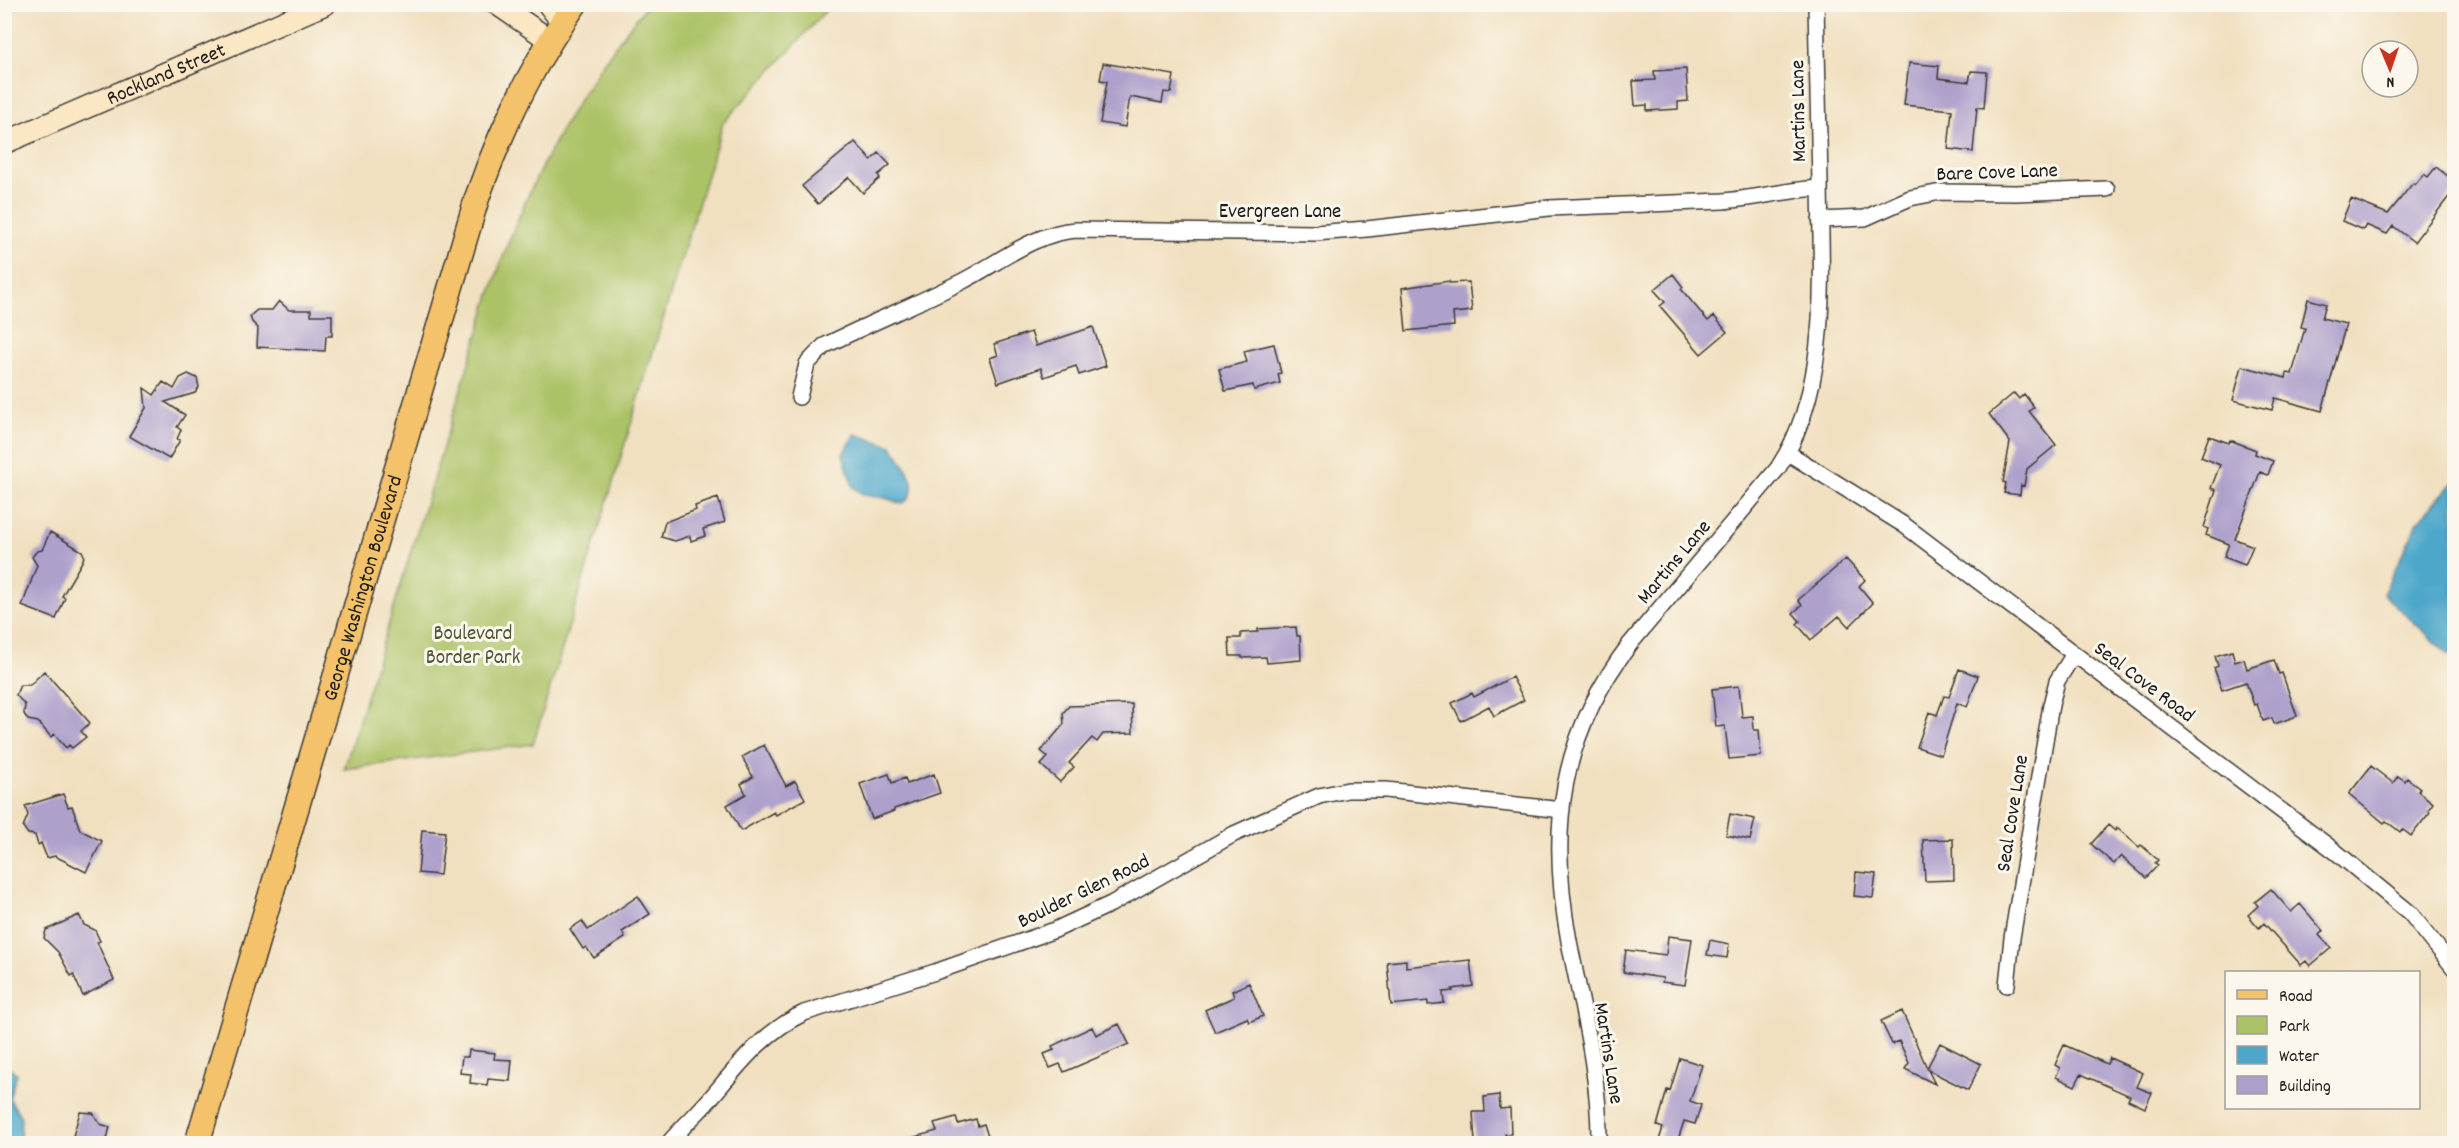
<svg xmlns="http://www.w3.org/2000/svg" width="2459" height="1148" viewBox="0 0 2459 1148" font-family="Dekko,sans-serif">
	<style>
		.green { fill: #acc266; stroke: #646f41; stroke-width: 1.5 }
		.water { fill: #4da7ca; stroke: #346273; stroke-width: 1.5 }
		.building { fill: #ada0cb }
		.lines { fill: none; stroke-linecap: round; stroke-linejoin: round }
		.street-casing { stroke: #3c3935; stroke-width: 18 }
		.secondary-casing { stroke: #3c3935; stroke-width: 24 }
		.primary-casing { stroke: #3c3935; stroke-width: 27 }
		.street { stroke: #fff; stroke-width: 15 }
		.secondary { stroke: #fbe7c3; stroke-width: 21 }
		.primary { stroke: #f4c26a; stroke-width: 24 }
		.labels { text-anchor: middle; stroke-width: 6; stroke-linejoin: round; paint-order: stroke }
		.street-label { font-size: 21px; fill: #1c1c1c; stroke: #fbf7ec }
		.park-label { font-size: 21px; fill: #4e5636; stroke: #fbf7ec }
	</style>
	<rect width="100%" height="100%" fill="#fbf7ec"/>
	<filter id="ink" filterUnits="userSpaceOnUse"><feTurbulence type="fractalNoise" baseFrequency=".0167" numOctaves="2"/><feDisplacementMap in="SourceGraphic" scale="12" xChannelSelector="R" yChannelSelector="G"/><feConvolveMatrix kernelMatrix="1 2 1 2 8 2 1 2 1" color-interpolation-filters="sRGB"/></filter>
	<filter id="wash" filterUnits="userSpaceOnUse"><feTurbulence type="fractalNoise" baseFrequency=".008" numOctaves="4" result="noise"/><feDisplacementMap in="SourceGraphic" scale="24" xChannelSelector="R" yChannelSelector="G"/><feGaussianBlur stdDeviation="1.35" result="paint"/><feColorMatrix in="noise" values="0 0 0 0 0 0 0 0 0 0 0 0 0 0 0 0 0 1.4 0 .05"/><feComposite in="paint" operator="in"/></filter>
	<g filter="url(#wash)">
		<rect width="100%" height="100%" fill="#f1e0c0"/>
		<path class="green" d="M 647,5 L 831,5 L 723,123 L 533,744 L 344,769 L 489,298 C 523,190 575,92 647,5 Z"/>
		<path class="water" d="M 855,434 L 892,446 C 903,464 926,488 902,504 L 885,498 L 864,495 L 853,487 L 843,454 Z
			M 2454,481 L 2454,659 L 2383,594 L 2418,522 Z
			M 4,1063 L 17,1074 L 9,1098 L 21,1117 L 20,1143 L 5,1143 Z"/>
		<g id="blocks">
			<path class="building" d="M 1103,63 L 1174,75 L 1171,93 L 1164,92 L 1162,103 L 1130,97 L 1125,127 L 1100,123 L 1107,81 L 1100,80 Z
				M 1909,63 L 1939,66 L 1938,78 L 1969,82 L 1971,71 L 1987,72 L 1984,108 L 1977,107 L 1973,152 L 1948,149 L 1952,110 L 1904,105 Z
				M 1686,69 L 1688,101 L 1678,102 L 1678,109 L 1647,111 L 1647,105 L 1635,106 L 1633,81 L 1655,80 L 1654,71 Z
				M 855,142 L 871,160 L 879,153 L 890,165 L 878,175 L 880,178 L 863,193 L 849,177 L 818,204 L 802,186 Z
				M 2436,167 L 2454,181 L 2454,190 L 2414,242 L 2393,226 L 2387,234 L 2366,225 L 2363,230 L 2342,221 L 2351,199 L 2388,214 L 2413,183 L 2415,185 L 2424,174 L 2428,177 Z
				M 1673,274 L 1683,287 L 1681,289 L 1708,321 L 1714,316 L 1727,332 L 1701,354 L 1660,306 L 1665,302 L 1654,290 Z
				M 1449,281 L 1449,283 L 1469,282 L 1472,311 L 1453,313 L 1454,326 L 1406,331 L 1402,288 Z
				M 2308,299 L 2326,304 L 2322,318 L 2346,324 L 2322,411 L 2275,398 L 2272,410 L 2233,400 L 2242,366 L 2286,378 L 2287,373 L 2292,374 L 2305,328 L 2301,327 Z
				M 279,301 L 289,310 L 311,310 L 311,315 L 332,315 L 332,336 L 326,336 L 325,351 L 257,347 L 258,328 L 252,322 L 250,316 L 257,310 L 272,310 Z
				M 1093,327 L 1106,366 L 1079,375 L 1076,366 L 1044,377 L 1041,368 L 998,383 L 990,358 L 998,355 L 994,344 L 1031,332 L 1036,346 Z
				M 1274,344 L 1281,373 L 1278,374 L 1280,383 L 1254,390 L 1253,385 L 1225,391 L 1219,369 L 1247,362 L 1244,351 Z
				M 188,374 L 197,378 L 199,387 L 195,393 L 165,402 L 185,415 L 177,427 L 181,430 L 177,439 L 180,440 L 169,459 L 129,436 L 146,408 L 144,388 L 154,395 L 163,382 L 174,389 L 180,378 Z
				M 2014,393 L 2019,399 L 2024,394 L 2034,407 L 2029,411 L 2056,445 L 2027,469 L 2024,486 L 2021,485 L 2020,495 L 2004,493 L 2006,483 L 2003,482 L 2010,442 L 1989,414 Z
				M 2209,436 L 2229,443 L 2230,440 L 2256,450 L 2255,454 L 2273,461 L 2268,475 L 2260,472 L 2235,539 L 2253,546 L 2245,565 L 2224,557 L 2229,544 L 2206,535 L 2208,529 L 2204,527 L 2216,490 L 2211,488 L 2220,465 L 2201,457 Z
				M 718,498 L 725,522 L 703,529 L 705,536 L 691,541 L 690,536 L 675,541 L 661,537 L 665,522 L 696,510 L 695,506 Z
				M 50,532 L 82,551 L 84,555 L 83,560 L 62,596 L 65,598 L 56,619 L 22,606 L 37,565 L 32,557 L 37,551 L 42,550 Z
				M 1846,559 L 1865,580 L 1859,586 L 1873,603 L 1849,627 L 1839,616 L 1811,640 L 1797,624 L 1800,621 L 1793,613 L 1802,605 L 1798,600 Z
				M 1296,627 L 1297,636 L 1300,636 L 1301,660 L 1267,663 L 1266,657 L 1242,658 L 1242,656 L 1230,656 L 1229,638 L 1241,638 L 1241,633 L 1258,632 L 1258,629 Z
				M 2232,651 L 2235,662 L 2244,659 L 2247,669 L 2274,660 L 2279,674 L 2282,673 L 2297,716 L 2274,724 L 2272,718 L 2263,721 L 2257,704 L 2254,705 L 2246,682 L 2222,690 L 2214,668 L 2218,666 L 2215,656 Z
				M 1959,669 L 1978,676 L 1967,707 L 1957,703 L 1941,755 L 1917,747 L 1929,712 L 1937,715 L 1944,696 L 1949,697 Z
				M 44,671 L 90,723 L 81,731 L 86,737 L 72,748 L 69,745 L 66,748 L 54,734 L 51,737 L 38,722 L 28,720 L 24,714 L 25,705 L 16,695 L 20,685 L 30,685 Z
				M 1512,677 L 1524,700 L 1494,716 L 1489,706 L 1461,721 L 1452,703 L 1472,693 L 1474,697 Z
				M 1739,686 L 1742,717 L 1753,716 L 1754,730 L 1759,730 L 1761,756 L 1729,759 L 1725,726 L 1716,727 L 1712,689 Z
				M 1132,704 L 1133,733 L 1103,734 L 1097,742 L 1092,738 L 1069,763 L 1074,767 L 1060,782 L 1041,765 L 1048,757 L 1041,751 L 1064,724 L 1063,713 L 1069,706 Z
				M 764,745 L 786,786 L 795,781 L 805,799 L 776,815 L 774,812 L 741,831 L 727,805 L 746,794 L 741,784 L 753,777 L 742,757 Z
				M 2371,766 L 2393,783 L 2398,776 L 2405,781 L 2407,778 L 2420,788 L 2418,791 L 2433,803 L 2428,810 L 2430,812 L 2411,836 L 2402,829 L 2400,832 L 2386,821 L 2384,823 L 2349,794 Z
				M 889,774 L 892,783 L 905,778 L 907,784 L 934,774 L 940,793 L 894,809 L 894,811 L 872,819 L 860,784 Z
				M 63,794 L 68,807 L 72,806 L 80,830 L 102,841 L 86,872 L 55,856 L 47,858 L 41,843 L 38,845 L 35,835 L 28,834 L 23,827 L 28,815 L 25,806 Z
				M 1730,814 L 1755,819 L 1750,840 L 1726,835 Z
				M 2108,825 L 2115,831 L 2117,828 L 2139,847 L 2141,845 L 2158,860 L 2155,863 L 2158,865 L 2146,878 L 2121,856 L 2114,864 L 2091,844 Z
				M 422,830 L 445,832 L 440,875 L 418,873 Z
				M 1953,839 L 1954,880 L 1925,881 L 1923,840 Z
				M 1856,872 L 1876,874 L 1873,898 L 1854,896 Z
				M 2271,889 L 2291,912 L 2300,904 L 2323,931 L 2319,935 L 2331,948 L 2310,966 L 2306,961 L 2301,965 L 2264,923 L 2259,928 L 2248,915 L 2258,906 L 2255,902 Z
				M 638,896 L 650,914 L 622,932 L 625,938 L 594,958 L 586,947 L 583,949 L 570,929 L 582,921 L 588,930 Z
				M 79,915 L 84,925 L 95,930 L 100,941 L 97,942 L 114,980 L 83,996 L 73,974 L 71,976 L 58,952 L 44,938 L 46,930 Z
				M 1668,936 L 1692,939 L 1685,985 L 1662,982 L 1663,978 L 1623,972 L 1626,950 L 1666,955 Z
				M 1710,940 L 1729,944 L 1727,958 L 1707,955 Z
				M 1406,960 L 1406,967 L 1470,960 L 1473,986 L 1452,989 L 1453,991 L 1443,992 L 1444,1003 L 1428,1005 L 1428,1001 L 1391,1005 L 1387,962 Z
				M 1249,983 L 1263,1016 L 1249,1022 L 1247,1018 L 1215,1032 L 1205,1010 L 1234,997 L 1232,991 Z
				M 1902,1011 L 1927,1068 L 1940,1043 L 1981,1064 L 1968,1090 L 1928,1070 L 1935,1084 L 1905,1069 L 1909,1063 L 1899,1041 L 1892,1044 L 1881,1021 Z
				M 1119,1024 L 1129,1044 L 1064,1072 L 1060,1064 L 1050,1068 L 1044,1054 L 1054,1050 L 1052,1046 L 1092,1027 L 1096,1035 Z
				M 2064,1045 L 2107,1064 L 2110,1058 L 2143,1073 L 2137,1087 L 2152,1093 L 2145,1108 L 2128,1100 L 2130,1096 L 2081,1074 L 2075,1086 L 2056,1077 L 2060,1068 L 2055,1065 Z
				M 469,1050 L 495,1053 L 494,1059 L 512,1060 L 510,1081 L 488,1079 L 487,1085 L 470,1083 L 471,1074 L 460,1073 L 462,1057 L 468,1057 Z
				M 1680,1058 L 1702,1065 L 1690,1101 L 1701,1105 L 1695,1124 L 1684,1121 L 1677,1143 L 1658,1143 L 1663,1128 L 1657,1126 L 1667,1090 L 1670,1091 Z
				M 1499,1095 L 1500,1109 L 1510,1108 L 1511,1134 L 1505,1134 L 1506,1143 L 1475,1143 L 1473,1112 L 1485,1112 L 1484,1097 Z
				M 80,1112 L 93,1113 L 100,1124 L 110,1127 L 106,1143 L 71,1143 Z
				M 956,1117 L 958,1124 L 976,1119 L 978,1126 L 984,1124 L 990,1143 L 908,1143 L 907,1139 L 937,1131 L 934,1123 Z"/>
		</g>
	</g>
	<g filter="url(#ink)">
		<use href="#blocks" fill-opacity="0" stroke="#3c3935" stroke-width="1.5"/>
		<g class="lines">
			<g class="street-casing">
				<path id="street" d="M 1820,220 L 1865,218 L 1910,198 L 1941,192 L 2016,193 L 2107,189
					M 799,397 L 807,364 L 824,346 C 870,323 917,304 963,281 C 1000,262 1034,233 1076,230 L 1315,233 L 1367,229 L 1549,208 L 1723,201 C 1756,198 1787,190 1820,188
					M 1788,453 L 1904,525 L 2336,852 L 2410,913 L 2454,968
					M 2007,985 L 2012,938 L 2051,705 L 2057,681 L 2074,654
					M 668,1144 C 681,1128 696,1115 709,1100 C 738,1066 763,1032 804,1013 L 935,972 L 1055,930 L 1111,904 L 1234,834 L 1319,796 L 1348,790 L 1386,790 L 1562,810
					M 1599,1144 C 1600,1074 1582,1009 1569,941 C 1548,828 1560,736 1630,644 L 1778,468 C 1831,388 1821,275 1820,183 C 1819,123 1817,64 1816,4"/>
			</g>
			<g class="secondary-casing">
				<g id="secondary">
					<path d="M 497,4 L 551,41"/>
					<path d="M 548,4 L 562,22"/>
					<path id="s1" d="M 4,143 L 325,4"/>
				</g>
			</g>
			<g class="primary-casing">
				<g id="primary">
					<path id="s2" d="M 197,1144 L 477,198 C 501,129 532,64 575,4"/>
				</g>
			</g>
			<use href="#street" class="street"/>
			<use href="#secondary" class="secondary"/>
			<use href="#primary" class="primary"/>
		</g>
	</g>
	<g class="labels">
		<g class="street-label">
			<text dy="7" stroke="none"><textPath href="#s1" startOffset="176">Rockland Street</textPath></text>
			<text transform="translate(1797 111) rotate(-91)" y="7">Martins Lane</text>
			<text transform="translate(1997 171) rotate(-2)" y="7">Bare Cove Lane</text>
			<text x="1280" y="217">Evergreen Lane</text>
			<text transform="translate(1673 561) rotate(-50)" y="7">Martins Lane</text>
			<text dy="7" stroke="none"><textPath href="#s2" startOffset="580">George Washington Boulevard</textPath></text>
			<text transform="translate(2145 681) rotate(37)" y="7">Seal Cove Road</text>
			<text transform="translate(2011 813) rotate(-81)" y="7">Seal Cove Lane</text>
			<text transform="translate(1083 890) rotate(-26)" y="7">Boulder Glen Road</text>
			<text transform="translate(1610 1053) rotate(81)" y="7">Martins Lane</text>
		</g>
		<g class="park-label">
			<text x="473" y="639">Boulevard<tspan x="473" dy="24">Border Park</tspan></text>
		</g>
	</g>
	<rect width="2459" height="1148" fill="none" stroke="#fbf7ec" stroke-width="24"/>
	<rect x="2225" y="971" width="195" height="138" fill="#fbf7ec" stroke="#a29f99" stroke-width="1.5"/>
	<rect x="2237" y="990" width="30" height="9" fill="#f4c26a" stroke="#a29f99" stroke-width="1.5"/>
	<text x="2279" y="1001" font-size="18" fill="#1c1c1c">Road</text>
	<rect x="2237" y="1016" width="30" height="18" fill="#acc266" stroke="#a29f99" stroke-width="1.5"/>
	<text x="2279" y="1031" font-size="18" fill="#1c1c1c">Park</text>
	<rect x="2237" y="1046" width="30" height="18" fill="#4da7ca" stroke="#a29f99" stroke-width="1.5"/>
	<text x="2279" y="1061" font-size="18" fill="#1c1c1c">Water</text>
	<rect x="2237" y="1076" width="30" height="18" fill="#ada0cb" stroke="#a29f99" stroke-width="1.5"/>
	<text x="2279" y="1091" font-size="18" fill="#1c1c1c">Building</text>
	<g transform="translate(2390 69) rotate(178)"><circle r="28" fill="#fbf7ec" stroke="#a29f99" stroke-width="1.5"/>
	<path d="M0-4.5L10 22L0 15L-10 22Z" fill="#c8321e"/>
	<text y="-9" font-size="16" font-weight="bold" text-anchor="middle" fill="#1c1c1c">N</text>
	</g>
</svg>
